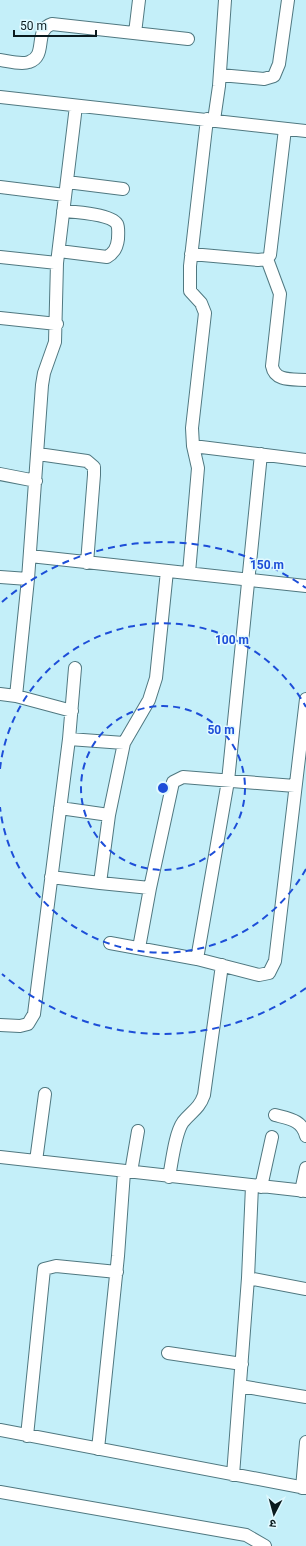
<svg xmlns="http://www.w3.org/2000/svg" width="306" height="1546" viewBox="0 0 306 1546" font-family="Roboto,'Noto Sans Devanagari',sans-serif">
	<style>
		.lines { fill: none; stroke-linecap: round; stroke-linejoin: round }
		.minor-casing { stroke: #507880; stroke-width: 14 }
		.minor { stroke: #fff; stroke-width: 12 }
		.ring { fill: none; stroke: #1d4ed8; stroke-width: 2; stroke-dasharray: 7 5 }
		.centre { fill: #1d4ed8; stroke: #e0f9ff; stroke-width: 2 }
		.ring-label { font-size: 12px; text-anchor: middle; font-weight: bold; fill: #1d4ed8; stroke: #e0f9ff; stroke-width: 3; stroke-linejoin: round; paint-order: stroke }
	</style>
	<rect width="100%" height="100%" fill="#c4eff9"/>
	<g class="lines">
		<g class="minor-casing">
			<path id="minor" d="M 135,33 L 139,0
				M 0,60 C 8,61 21,65 29,62 C 48,56 33,30 52,24 L 188,39
				M 220,75 L 264,79 L 274,76 L 279,64 L 288,0
				M 0,97 L 306,131
				M 214,120 L 219,86 L 225,0
				M 67,182 L 123,189
				M 0,187 L 65,195
				M 59,251 L 107,257 C 114,253 117,248 118,239 C 118,235 119,228 117,224 C 111,214 75,212 63,211
				M 191,254 L 258,260 L 267,259 L 270,255 L 285,129
				M 0,257 L 57,263
				M 267,259 L 280,294 L 272,366 C 275,382 293,379 306,380
				M 0,318 L 57,324
				M 193,446 L 306,460
				M 38,454 L 87,461 L 94,467 L 94,475 L 87,563
				M 0,474 L 36,481
				M 30,556 L 306,586
				M 189,573 L 198,468 L 193,446 L 192,428 L 205,313 L 201,303 L 190,291 L 190,266 L 207,119
				M 0,577 L 28,579
				M 0,694 L 16,696 L 72,711
				M 16,696 L 28,579 L 42,385 L 44,373 L 55,342 L 57,263 L 76,106
				M 69,739 L 124,743
				M 60,808 L 109,815
				M 51,877 L 100,883 L 109,815 L 124,743 L 149,700 L 156,678 L 167,571
				M 100,883 L 150,888
				M 110,943 L 197,959 L 259,975 L 269,973 L 275,961 L 306,699
				M 139,948 L 150,888 L 173,782 L 183,777 L 295,786
				M 197,959 L 228,781 L 261,454
				M 0,1025 L 20,1026 L 28,1024 L 34,1014 L 69,739 L 75,668
				M 275,1115 C 290,1119 302,1120 306,1136
				M 0,1157 L 306,1191
				M 36,1161 L 45,1094
				M 131,1172 L 138,1131
				M 169,1177 C 172,1162 175,1133 183,1122 C 192,1111 199,1109 204,1095 L 222,965
				M 261,1187 L 272,1137
				M 301,1191 L 306,1168
				M 248,1278 L 306,1289
				M 168,1353 L 242,1364
				M 240,1386 L 306,1397
				M 0,1430 L 306,1488
				M 27,1436 L 44,1269 L 56,1266 L 117,1272
				M 98,1449 L 118,1256 L 124,1172
				M 233,1475 L 248,1278 L 252,1186
				M 302,1488 L 306,1442
				M 0,1492 L 246,1535 L 265,1546"/>
		</g>
		<use href="#minor" class="minor"/>
	</g>
	<g class="ring">
		<circle cx="163" cy="788" r="82"/>
		<path d="M306 869A164 164 0 0 1 0 807M0 769A164 164 0 0 1 306 707"/>
		<path d="M306 988A246 246 0 0 1 2 974M2 602A246 246 0 0 1 306 588"/>
	</g>
	<circle cx="163" cy="788" r="6" class="centre"/>
	<g class="ring-label">
		<text x="267" y="569">150 m</text>
		<text x="232" y="644">100 m</text>
		<text x="221" y="734">50 m</text>
	</g>
	<g transform="translate(274 1514) rotate(186)" stroke="#e0f9ff" stroke-width="3" paint-order="stroke">
	<path d="M0-3L7 15L0 10L-7 15Z" fill="#0a1a1e"/>
	<text y="-6" font-size="11" font-weight="bold" text-anchor="middle" fill="#0a1a1e">उ</text>
	</g>
	<path d="M14 30v6h82v-6" fill="none" stroke="#0a1a1e" stroke-width="2"/>
	<text x="20" y="30" font-size="12" fill="#0a1a1e" stroke="#e0f9ff" stroke-width="3" paint-order="stroke">50 m</text>
</svg>
